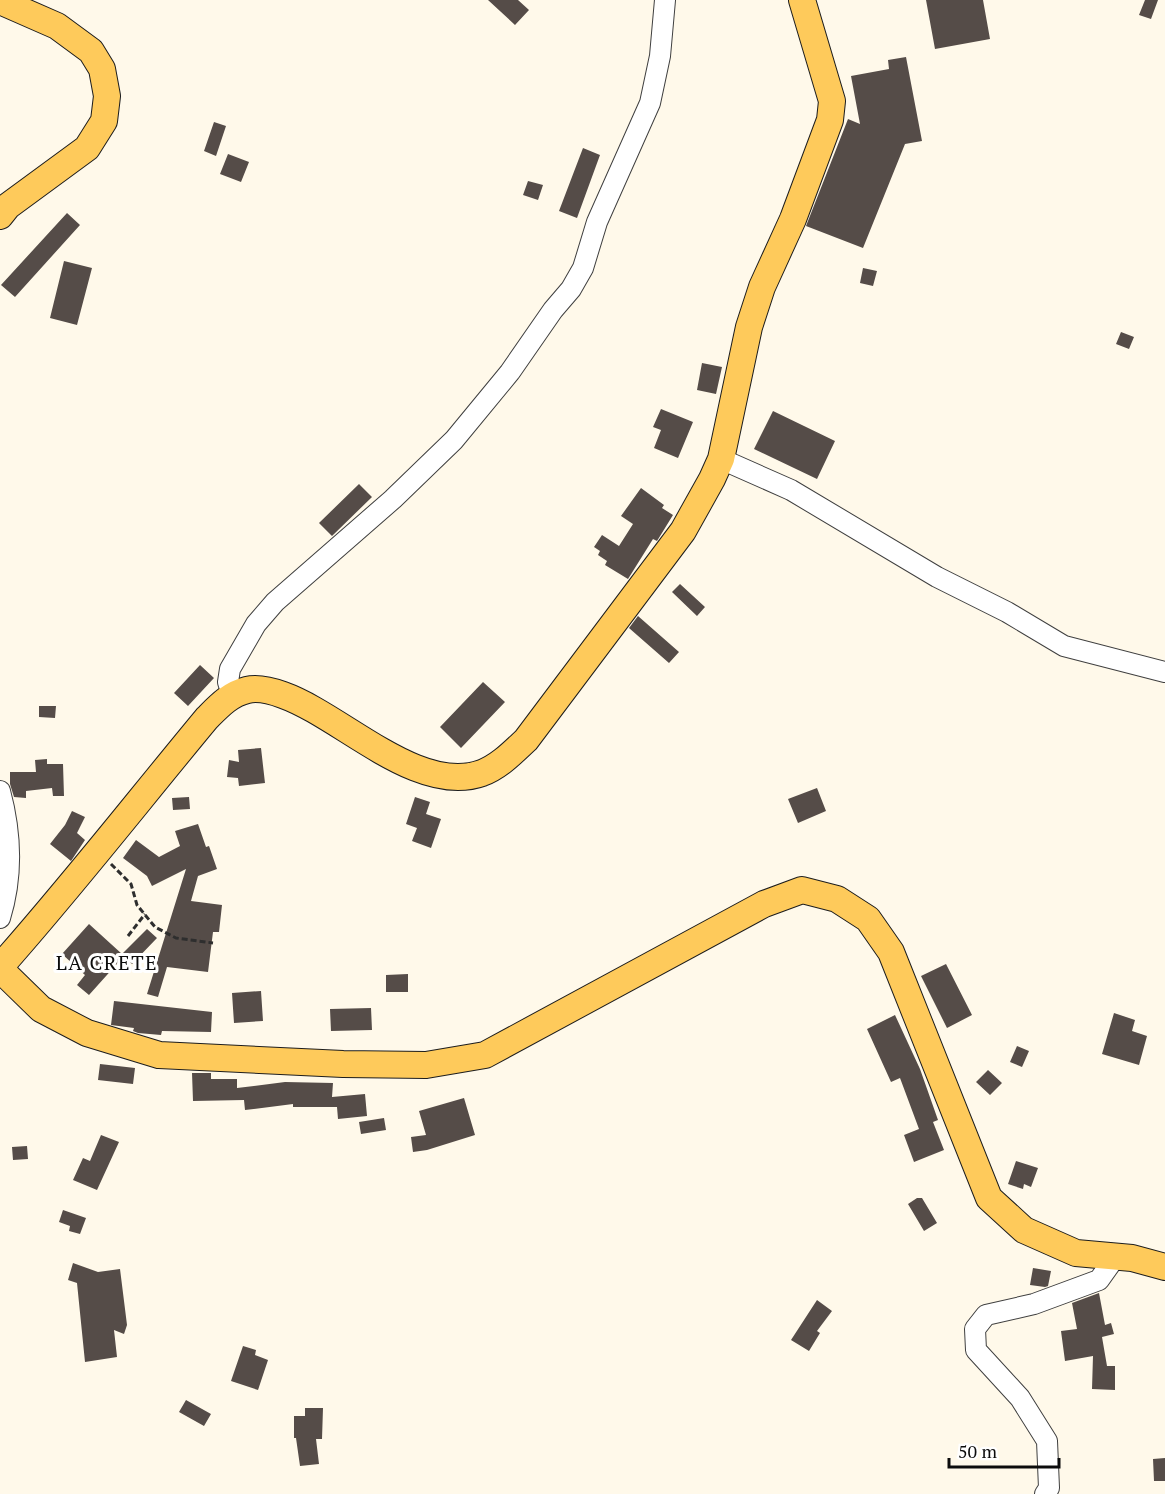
<svg xmlns="http://www.w3.org/2000/svg" width="1165" height="1494" viewBox="0 0 1165 1494" font-family="'PT Serif',serif">
	<style>
		.building { fill: #554c48 }
		.lines { fill: none; stroke-linecap: round; stroke-linejoin: round }
		.minor-casing { stroke: #3f3f3f; stroke-width: 22 }
		.major-casing { stroke: #1d1d1d; stroke-width: 28 }
		.path { stroke: #2e2e2e; stroke-width: 3; stroke-dasharray: 6 3; stroke-linecap: butt }
		.minor { stroke: #fff; stroke-width: 20 }
		.major { stroke: #feca5b; stroke-width: 26 }
		.labels { text-anchor: middle; stroke-width: 6; stroke-linejoin: round; paint-order: stroke }
		.quarter-label { font-size: 20px; letter-spacing: 1.5px; fill: #0c0c0c; stroke: #fff }
	</style>
	<rect width="100%" height="100%" fill="#fff9ea"/>
	<path class="building" d="M 488,0 L 518,0 L 529,10 L 515,25 Z
		M 926,0 L 983,0 L 990,39 L 935,49 Z
		M 1145,0 L 1158,0 L 1151,19 L 1139,15 Z
		M 906,57 L 922,141 L 905,144 L 863,248 L 806,226 L 848,119 L 860,124 L 851,76 L 889,69 L 888,60 Z
		M 214,122 L 226,126 L 216,156 L 204,151 Z
		M 583,148 L 600,155 L 577,218 L 559,211 Z
		M 228,154 L 249,162 L 241,182 L 220,174 Z
		M 528,181 L 543,185 L 538,200 L 523,195 Z
		M 67,213 L 80,225 L 15,297 L 1,285 Z
		M 64,261 L 92,268 L 77,325 L 50,318 Z
		M 863,268 L 877,271 L 873,286 L 860,283 Z
		M 1121,332 L 1134,337 L 1129,349 L 1116,344 Z
		M 702,363 L 722,367 L 716,394 L 697,390 Z
		M 661,409 L 693,422 L 678,458 L 654,448 L 661,430 L 653,427 Z
		M 773,411 L 835,441 L 817,479 L 754,449 Z
		M 359,484 L 372,497 L 332,536 L 319,523 Z
		M 641,488 L 664,505 L 662,508 L 673,515 L 657,541 L 653,539 L 628,579 L 605,565 L 607,561 L 598,555 L 600,551 L 594,547 L 602,535 L 619,546 L 633,524 L 621,516 Z
		M 680,584 L 705,607 L 697,616 L 672,592 Z
		M 638,616 L 679,652 L 669,663 L 629,628 Z
		M 200,665 L 214,678 L 188,706 L 174,693 Z
		M 483,682 L 505,702 L 461,748 L 440,727 Z
		M 39,706 L 56,706 L 55,718 L 39,717 Z
		M 261,748 L 265,783 L 239,786 L 238,778 L 227,777 L 229,760 L 239,762 L 238,750 Z
		M 47,759 L 47,764 L 63,764 L 64,796 L 53,796 L 52,788 L 26,791 L 26,798 L 14,797 L 10,784 L 10,772 L 36,772 L 35,760 Z
		M 817,788 L 826,811 L 798,823 L 788,799 Z
		M 189,797 L 190,809 L 173,810 L 172,798 Z
		M 415,797 L 430,802 L 426,814 L 441,819 L 431,848 L 412,841 L 417,828 L 406,824 Z
		M 72,811 L 85,817 L 77,833 L 85,840 L 71,861 L 50,844 L 65,825 Z
		M 198,824 L 206,847 L 209,846 L 217,869 L 198,876 L 191,901 L 222,905 L 219,932 L 213,932 L 208,972 L 167,967 L 158,997 L 147,994 L 186,869 L 152,886 L 147,876 L 123,858 L 136,840 L 159,857 L 180,846 L 175,831 Z
		M 89,924 L 122,954 L 147,929 L 157,938 L 132,964 L 124,956 L 89,995 L 77,985 L 85,975 L 62,954 Z
		M 946,964 L 972,1015 L 947,1028 L 921,976 Z
		M 408,974 L 408,992 L 386,992 L 386,975 Z
		M 261,991 L 263,1021 L 234,1023 L 232,993 Z
		M 114,1001 L 212,1012 L 211,1032 L 162,1031 L 161,1035 L 138,1033 L 133,1031 L 134,1028 L 111,1025 Z
		M 371,1008 L 372,1030 L 331,1031 L 330,1009 Z
		M 1114,1013 L 1135,1020 L 1132,1031 L 1147,1036 L 1139,1065 L 1102,1054 Z
		M 895,1015 L 920,1069 L 938,1120 L 933,1122 L 944,1150 L 914,1162 L 904,1135 L 919,1129 L 900,1078 L 891,1082 L 867,1029 Z
		M 1017,1046 L 1029,1051 L 1022,1067 L 1010,1062 Z
		M 100,1064 L 135,1068 L 133,1084 L 98,1080 Z
		M 988,1070 L 1002,1083 L 990,1095 L 976,1082 Z
		M 192,1073 L 211,1073 L 211,1079 L 237,1079 L 237,1088 L 285,1082 L 333,1083 L 332,1097 L 365,1094 L 367,1116 L 338,1119 L 337,1107 L 293,1107 L 293,1104 L 245,1110 L 244,1100 L 193,1101 Z
		M 464,1098 L 475,1135 L 427,1150 L 413,1152 L 411,1137 L 426,1135 L 419,1111 Z
		M 384,1118 L 386,1130 L 361,1134 L 359,1122 Z
		M 101,1135 L 119,1142 L 97,1190 L 73,1180 L 83,1158 L 90,1161 Z
		M 27,1146 L 28,1159 L 13,1160 L 12,1147 Z
		M 1016,1161 L 1038,1168 L 1031,1187 L 1024,1184 L 1023,1189 L 1008,1184 Z
		M 917,1198 L 922,1198 L 937,1223 L 924,1231 L 908,1204 Z
		M 63,1210 L 86,1218 L 80,1234 L 69,1231 L 70,1226 L 59,1222 Z
		M 73,1263 L 98,1272 L 120,1269 L 127,1325 L 124,1334 L 114,1330 L 117,1357 L 85,1362 L 77,1283 L 68,1280 Z
		M 1033,1268 L 1051,1271 L 1048,1286 L 1045,1287 L 1030,1285 Z
		M 1099,1293 L 1105,1325 L 1111,1323 L 1114,1334 L 1102,1337 L 1107,1366 L 1115,1366 L 1115,1390 L 1092,1389 L 1093,1356 L 1065,1361 L 1061,1331 L 1077,1329 L 1072,1303 Z
		M 817,1300 L 832,1311 L 817,1331 L 820,1333 L 809,1351 L 791,1340 Z
		M 243,1346 L 256,1350 L 255,1355 L 268,1360 L 258,1390 L 231,1381 Z
		M 186,1400 L 211,1414 L 204,1426 L 179,1412 Z
		M 305,1408 L 323,1408 L 322,1439 L 316,1439 L 319,1464 L 300,1466 L 296,1438 L 294,1438 L 294,1416 L 305,1416 Z
		M 1165,1458 L 1165,1481 L 1154,1481 L 1153,1459 Z"/>
	<g class="lines">
		<g class="minor-casing">
			<path id="minor" d="M 721,459 L 791,490 L 937,577 L 1007,612 L 1064,646 L 1165,672
				M 232,695 L 228,682 L 230,669 L 256,624 L 275,602 L 393,499 L 454,440 L 510,372 L 553,310 L 571,289 L 583,268 L 597,222 L 650,103 L 660,56 L 665,0
				M 0,791 C 11,832 13,876 0,918
				M 1045,1494 L 1049,1488 L 1047,1441 L 1020,1398 L 976,1350 L 975,1329 L 986,1315 L 1034,1304 L 1099,1280 L 1116,1256"/>
		</g>
		<g class="major-casing">
			<path id="major" d="M 0,1 L 57,26 L 91,51 L 102,69 L 107,96 L 104,121 L 87,148 L 8,206 L 0,216
				M 0,967 C 72,886 138,801 207,718 C 219,706 230,694 247,690 C 259,687 272,691 283,695 C 342,716 418,796 482,773 C 500,766 513,752 526,740 L 683,531 L 712,479 L 721,459 L 749,327 L 762,287 L 793,219 L 830,120 L 832,101 L 802,0
				M 0,969 L 41,1009 L 87,1033 L 159,1055 L 343,1064 L 426,1065 L 485,1055 L 764,904 L 802,890 L 837,899 L 868,919 L 891,952 L 989,1198 L 1024,1230 L 1076,1253 L 1132,1258 L 1165,1267"/>
		</g>
		<path class="path" d="M 111,864 L 131,884 L 137,905 L 155,927 L 176,938 L 213,943
			M 128,936 L 145,914"/>
		<use href="#minor" class="minor"/>
		<use href="#major" class="major"/>
	</g>
	<g class="labels">
		<g class="quarter-label">
			<text x="107" y="970">LA CRETE</text>
		</g>
	</g>
	<path d="M949 1458v9h110v-9" fill="none" stroke="#0c0c0c" stroke-width="3"/>
	<text x="958" y="1458" font-size="18" fill="#0c0c0c" stroke="#ffffff" stroke-width="4.5" paint-order="stroke">50 m</text>
</svg>
